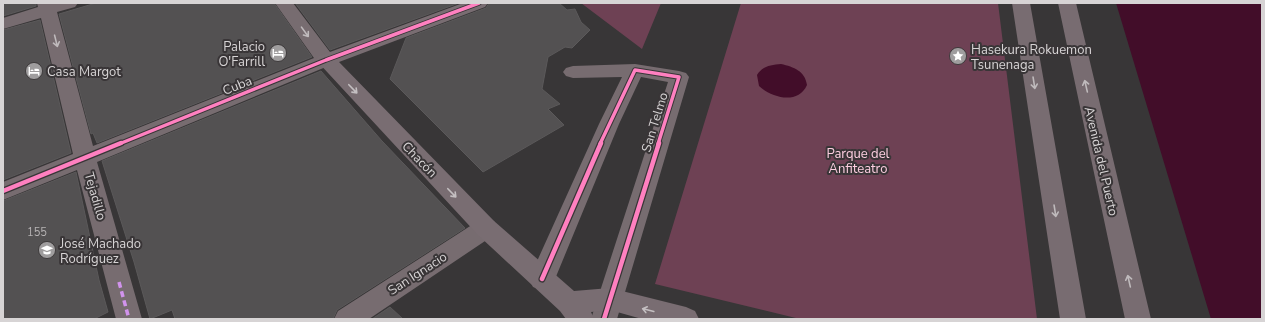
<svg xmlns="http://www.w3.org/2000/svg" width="1265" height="322" viewBox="0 0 1265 322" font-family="'Nunito Sans',sans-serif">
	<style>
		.green { fill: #6e4154 }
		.water { fill: #420d29 }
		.building { fill: #535152; stroke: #5b595a }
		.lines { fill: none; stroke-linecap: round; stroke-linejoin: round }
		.street { fill: #776c70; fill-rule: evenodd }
		.secondary { fill: #796d72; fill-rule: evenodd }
		.primary { fill: #786c71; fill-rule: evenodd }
		.quiet { stroke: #d193ec; stroke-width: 3.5; stroke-dasharray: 6 3.5; stroke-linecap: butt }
		.cycleway-far1-casing { stroke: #393537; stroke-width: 5.5 }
		.cycleway-casing { stroke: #393537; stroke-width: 7 }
		.cycleway-far1 { stroke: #ff80c0; stroke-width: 3.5 }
		.cycleway { stroke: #ff80c0; stroke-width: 4.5 }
		.oneway { stroke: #bfbabc }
		.oneway2 { stroke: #c4bfc1 }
		.labels { text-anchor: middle; stroke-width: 4; stroke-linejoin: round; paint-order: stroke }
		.number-label { font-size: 11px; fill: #b6b3b4 }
		.poi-label { font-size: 13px; fill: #d7d4d5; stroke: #393537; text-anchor: start }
		.street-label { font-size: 13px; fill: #d7d4d5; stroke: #393537 }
		.park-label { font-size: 13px; fill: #fdcee0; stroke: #393537 }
	</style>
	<rect width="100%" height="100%" fill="#383637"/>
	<path class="green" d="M 581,3 L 661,3 L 642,49 Z
		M 741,3 L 998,3 L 1037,319 L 800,319 L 655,284 Z"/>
	<path class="water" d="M 1116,3 L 1262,3 L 1262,319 L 1211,319 Z
		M 781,64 C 794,67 805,71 807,85 C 798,105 772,98 759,86 L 757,75 C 762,66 771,65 781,64 Z"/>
	<path class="building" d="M 3,3 L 36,3 L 36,6 L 3,16 Z
		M 96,3 L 274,3 L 312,57 L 97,143 L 93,133 L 91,134 L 59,14 Z
		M 295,3 L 459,3 L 330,50 Z
		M 489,3 L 559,3 L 567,10 L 575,9 L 581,22 L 590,30 L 572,48 L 565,47 L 548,57 L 542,89 L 560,104 L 548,109 L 564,125 L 483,172 L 390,79 L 406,38 L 486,8 Z
		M 40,20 L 71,153 L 3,180 L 3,30 Z
		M 321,71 L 382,141 L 465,228 L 337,310 L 333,319 L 175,319 L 172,310 L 150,319 L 134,262 L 102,161 Z
		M 76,172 L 99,280 L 108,312 L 94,319 L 3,319 L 3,201 Z
		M 390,307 L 403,319 L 372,319 Z"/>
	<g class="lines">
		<path class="street" d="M 37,3 L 78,3 L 75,7 L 57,12 L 93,146 L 314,58 L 275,3 L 293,3 L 336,60 L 333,64 L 97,162 L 142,319 L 116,319 L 77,170 L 3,200 L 3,182 L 73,154 L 41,18 L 3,29 L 3,18 L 38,7 Z
			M 635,64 L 679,71 L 686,73 L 689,77 L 617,319 L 591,319 L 668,82 L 641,77 L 619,124 L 555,279 L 551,287 L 542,290 L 533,287 L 529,279 L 599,124 L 622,77 L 573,78 L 566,76 L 563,72 L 566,68 L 573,66 Z
			M 486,218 L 494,221 L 498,228 L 494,235 L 369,319 L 334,319 L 338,311 L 478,221 Z"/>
		<path class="secondary" d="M 463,3 L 488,3 L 485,7 L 339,62 L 494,221 L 574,291 L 610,288 L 686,307 L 695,311 L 699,319 L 642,319 L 610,310 L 591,312 L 594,319 L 566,319 L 560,311 L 478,235 L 316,60 L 319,56 Z"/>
		<path class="primary" d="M 1012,3 L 1030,3 L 1086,319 L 1060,319 Z
			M 1058,3 L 1076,3 L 1151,319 L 1125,319 Z"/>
		<path class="quiet" d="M 119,282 L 129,319"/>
		<g class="cycleway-far1-casing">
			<path id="cycleway-far1" d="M 119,144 L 326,60 L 479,3
				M 600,144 L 635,70 L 679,77 L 658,144"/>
		</g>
		<g class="cycleway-casing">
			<path id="cycleway" d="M 3,191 L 121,143
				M 542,279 L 601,143
				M 604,319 L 659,143"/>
		</g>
		<use href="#cycleway-far1" class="cycleway-far1"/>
		<use href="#cycleway" class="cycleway"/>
	</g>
	<defs><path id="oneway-shaft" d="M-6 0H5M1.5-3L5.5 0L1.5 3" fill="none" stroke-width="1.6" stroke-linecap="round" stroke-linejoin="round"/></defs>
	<g class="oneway">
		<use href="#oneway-shaft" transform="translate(305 32) rotate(54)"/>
		<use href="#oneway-shaft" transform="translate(56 41) rotate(76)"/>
		<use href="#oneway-shaft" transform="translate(1034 83) rotate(81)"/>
		<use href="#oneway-shaft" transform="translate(1086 86) rotate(-103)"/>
		<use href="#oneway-shaft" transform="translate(1055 211) rotate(81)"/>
		<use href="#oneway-shaft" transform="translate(1129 281) rotate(-103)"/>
	</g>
	<g class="oneway2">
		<use href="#oneway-shaft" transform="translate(353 89) rotate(46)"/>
		<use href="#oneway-shaft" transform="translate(452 193) rotate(46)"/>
		<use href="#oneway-shaft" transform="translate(648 310) rotate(-166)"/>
	</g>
	<defs>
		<g id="hotel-disc" transform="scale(0.9)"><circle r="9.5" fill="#9f9d9e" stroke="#393537"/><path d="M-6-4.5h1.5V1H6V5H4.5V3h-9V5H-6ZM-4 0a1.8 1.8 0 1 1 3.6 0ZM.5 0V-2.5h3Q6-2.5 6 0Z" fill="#fff"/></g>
		<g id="sight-disc" transform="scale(0.9)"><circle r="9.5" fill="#9f9d9e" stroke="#393537"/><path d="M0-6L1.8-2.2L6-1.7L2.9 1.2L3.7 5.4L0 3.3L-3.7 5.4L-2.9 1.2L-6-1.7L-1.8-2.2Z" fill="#fff"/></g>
		<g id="school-disc" transform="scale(0.9)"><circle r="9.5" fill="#9f9d9e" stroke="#393537"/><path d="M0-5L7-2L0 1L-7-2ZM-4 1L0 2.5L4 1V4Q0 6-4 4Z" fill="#fff"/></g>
	</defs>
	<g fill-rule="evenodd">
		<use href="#hotel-disc" x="278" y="53"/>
		<use href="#sight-disc" x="958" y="56"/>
		<use href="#hotel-disc" x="34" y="71"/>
		<use href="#school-disc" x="47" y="250"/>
	</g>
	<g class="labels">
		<g class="number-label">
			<text x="37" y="236">155</text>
		</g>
		<g class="poi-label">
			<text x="265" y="51" text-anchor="end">Palacio<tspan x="265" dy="15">O'Farrill</tspan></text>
			<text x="971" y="54">Hasekura Rokuemon<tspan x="971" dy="15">Tsunenaga</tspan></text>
			<text x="47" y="76">Casa Margot</text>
			<text x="60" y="248">José Machado<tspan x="60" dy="15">Rodríguez</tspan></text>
		</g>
		<g class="street-label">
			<text transform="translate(237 85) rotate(-22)" y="5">Cuba</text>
			<text transform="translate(654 122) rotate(-73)" y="5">San Telmo</text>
			<text transform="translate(420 159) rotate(46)" y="5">Chacón</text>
			<text transform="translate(1102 161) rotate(77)" y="5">Avenida del Puerto</text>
			<text transform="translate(96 196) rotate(74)" y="5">Tejadillo</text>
			<text transform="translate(417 273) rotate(-33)" y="5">San Ignacio</text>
		</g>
		<g class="park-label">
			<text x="858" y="158">Parque del<tspan x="858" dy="15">Anfiteatro</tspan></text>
		</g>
	</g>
	<rect width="1265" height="322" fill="none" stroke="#d7d4d5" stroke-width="8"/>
</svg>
